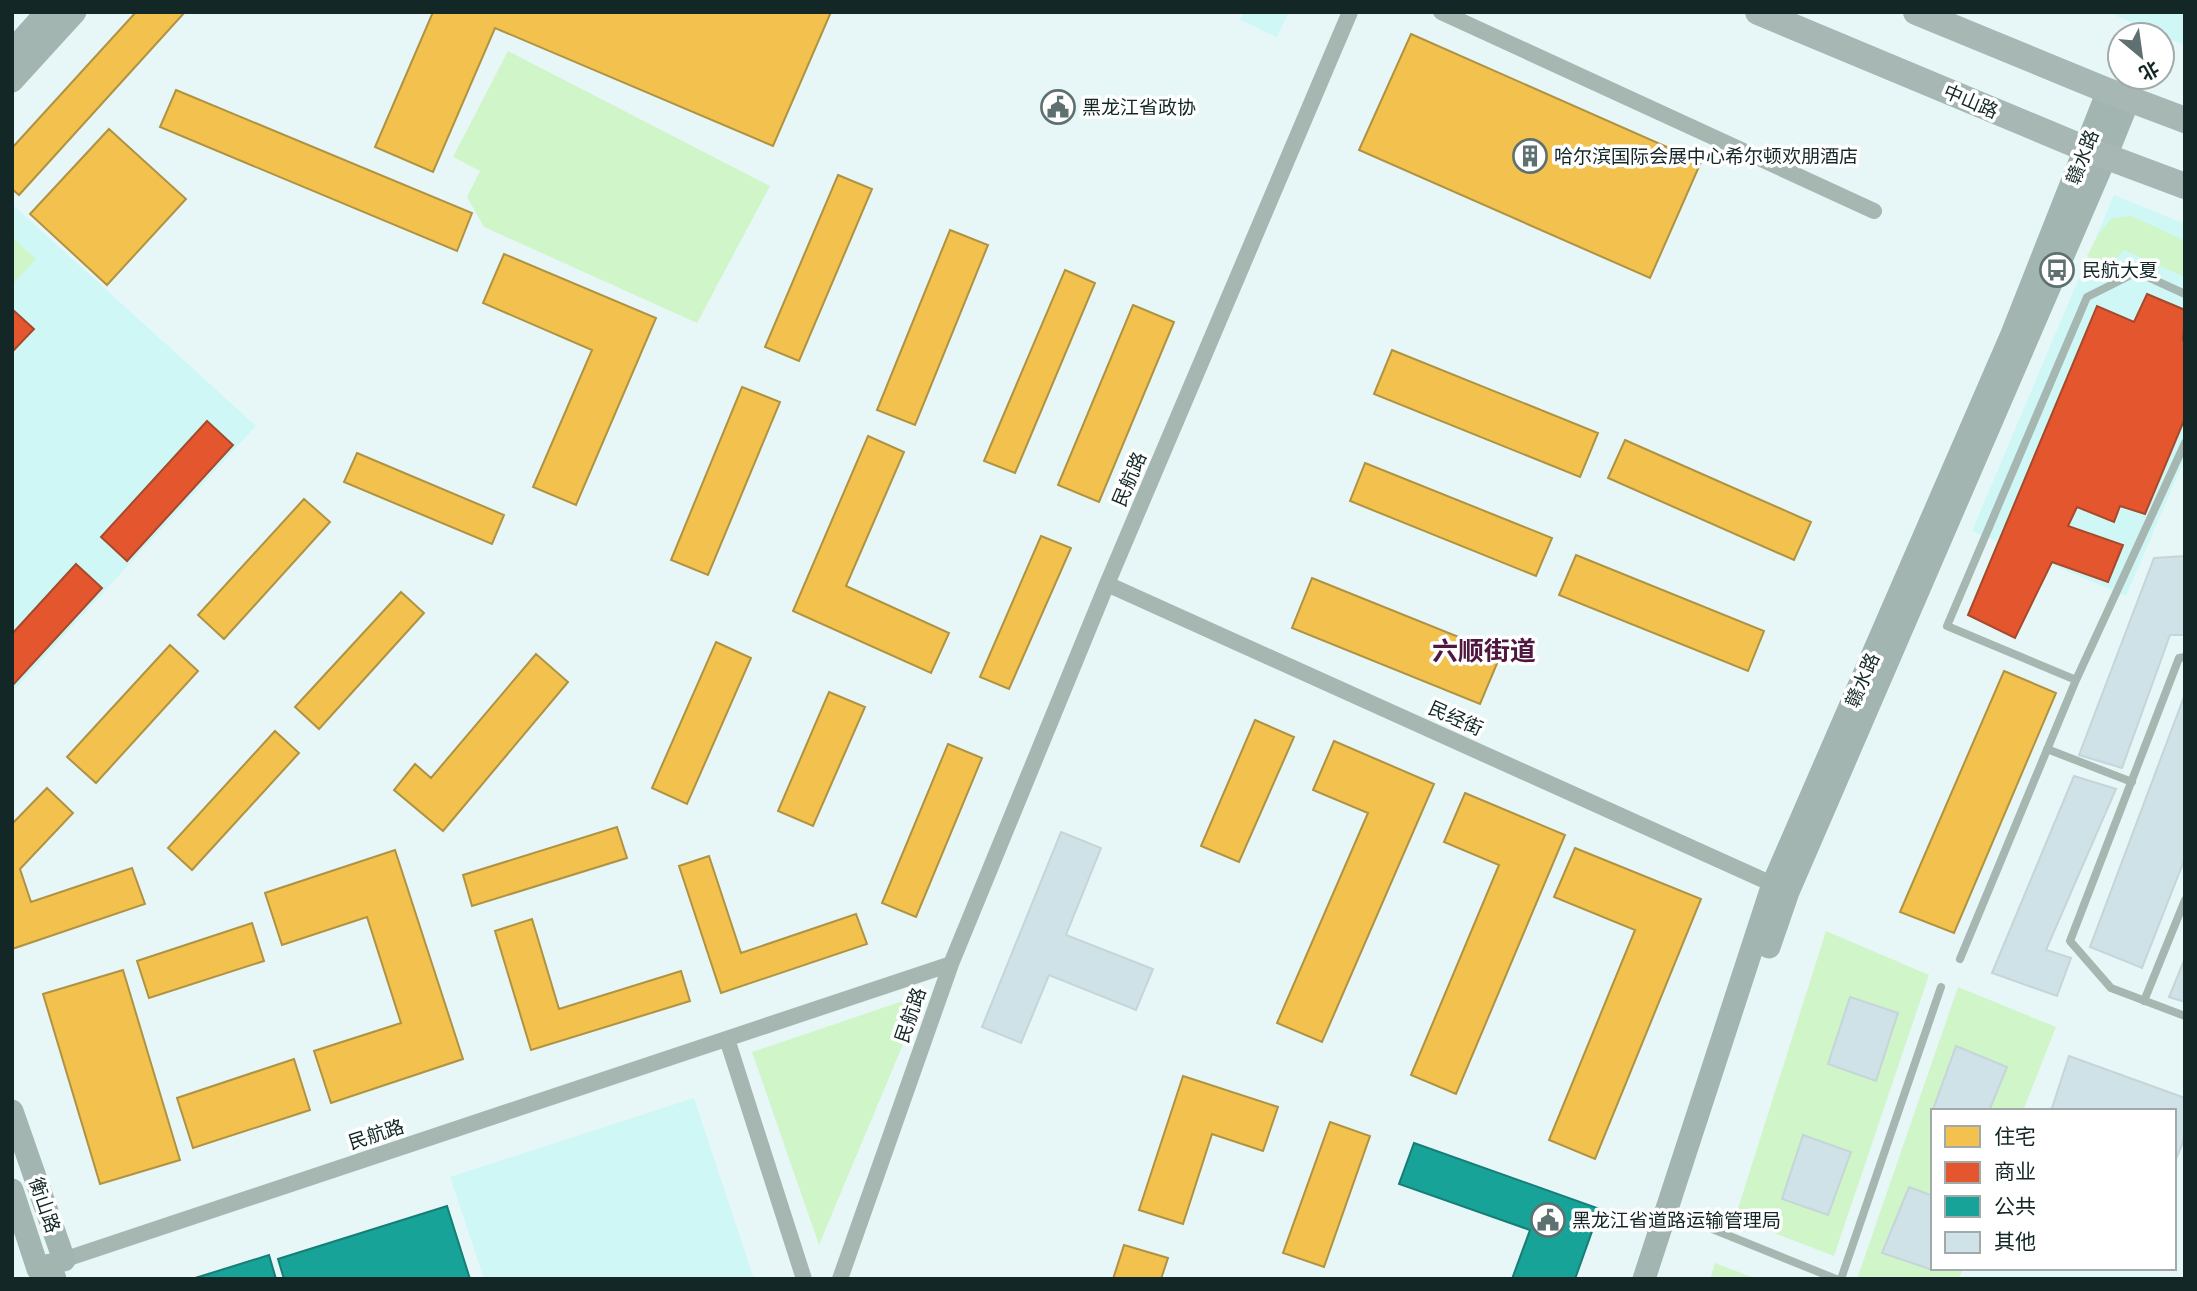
<svg xmlns="http://www.w3.org/2000/svg" width="2197" height="1291" viewBox="0 0 2197 1291" font-family="Jost,'Noto Sans SC',sans-serif">
	<style>
		.built { fill: #cff7f6 }
		.green { fill: #cff5c9 }
		.homes { fill: #f2c14e; stroke: #af9342; stroke-width: 2 }
		.shops { fill: #e4572e; stroke: #a6492c; stroke-width: 2 }
		.public { fill: #17a398; stroke: #167e76; stroke-width: 2 }
		.building { fill: #cee2e7; stroke: #c6d5d8; stroke-width: 2 }
		.lines { fill: none; stroke-linecap: round; stroke-linejoin: round }
		.lane { stroke: #a6b6b1; stroke-width: 8 }
		.street { stroke: #a6b6b1; stroke-width: 16 }
		.secondary { stroke: #a2b5b0; stroke-width: 23 }
		.primary { stroke: #a6b7b4; stroke-width: 26 }
		.labels { text-anchor: middle; stroke-width: 7; stroke-linejoin: round; paint-order: stroke }
		.street-label { font-size: 19px; fill: #142727; stroke: #fff }
		.poi-label { font-size: 19px; fill: #142727; stroke: #fff; text-anchor: start }
		.district-label { font-size: 26px; font-weight: bold; fill: #50173f; stroke: #fff }
	</style>
	<rect width="100%" height="100%" fill="#e7f7f7"/>
	<path class="built" d="M 1243,12 L 1289,12 L 1277,37 L 1240,20 Z
		M 2107,12 L 2185,12 L 2185,46 L 2162,35 Z
		M 2114,195 L 2185,224 L 2185,458 L 2126,596 L 1972,531 Z
		M 12,204 L 256,426 L 12,692 Z
		M 694,1098 L 754,1279 L 484,1279 L 450,1177 Z"/>
	<path class="green" d="M 508,51 L 770,186 L 697,323 L 484,227 L 467,197 L 480,171 L 453,157 Z
		M 2132,216 L 2185,241 L 2185,277 L 2124,250 L 2107,267 L 2087,256 L 2099,233 L 2112,218 Z
		M 12,237 L 36,259 L 12,285 Z
		M 1826,931 L 1929,975 L 1834,1256 L 1735,1218 Z
		M 1958,987 L 2056,1027 L 2023,1111 L 1933,1111 L 1933,1268 L 1963,1268 L 1959,1279 L 1857,1279 Z
		M 924,994 L 819,1245 L 752,1052 Z
		M 1715,1263 L 1757,1279 L 1710,1279 Z"/>
	<path class="homes" d="M 136,12 L 185,12 L 19,195 L 12,189 L 12,148 Z
		M 433,12 L 831,12 L 773,146 L 495,28 L 433,172 L 375,147 Z
		M 1411,34 L 1701,162 L 1650,278 L 1359,150 Z
		M 176,90 L 472,213 L 457,251 L 160,127 Z
		M 109,129 L 186,199 L 107,285 L 30,214 Z
		M 838,175 L 872,189 L 799,361 L 765,347 Z
		M 950,230 L 988,245 L 915,425 L 877,410 Z
		M 504,254 L 656,318 L 576,505 L 533,487 L 592,350 L 483,303 Z
		M 1065,270 L 1095,283 L 1015,473 L 984,461 Z
		M 1133,305 L 1174,322 L 1099,502 L 1058,485 Z
		M 1392,350 L 1598,433 L 1580,477 L 1374,394 Z
		M 742,387 L 780,402 L 708,575 L 671,560 Z
		M 868,436 L 904,452 L 846,586 L 949,633 L 931,673 L 793,611 Z
		M 1625,440 L 1811,522 L 1794,560 L 1608,478 Z
		M 357,453 L 504,515 L 492,544 L 344,482 Z
		M 1365,463 L 1552,538 L 1536,576 L 1350,501 Z
		M 304,499 L 330,522 L 224,639 L 198,615 Z
		M 1041,536 L 1071,548 L 1009,689 L 980,677 Z
		M 1576,555 L 1764,631 L 1748,671 L 1559,595 Z
		M 1312,578 L 1501,654 L 1480,704 L 1292,628 Z
		M 401,592 L 424,613 L 319,729 L 295,707 Z
		M 716,642 L 751,658 L 687,804 L 652,788 Z
		M 170,645 L 198,671 L 96,783 L 67,757 Z
		M 536,654 L 568,682 L 443,831 L 394,790 L 415,764 L 431,778 Z
		M 2004,671 L 2056,693 L 1954,933 L 1900,912 Z
		M 829,692 L 865,707 L 813,826 L 778,811 Z
		M 1255,720 L 1294,737 L 1239,862 L 1201,846 Z
		M 275,731 L 299,753 L 192,870 L 168,848 Z
		M 1334,741 L 1434,784 L 1322,1042 L 1277,1023 L 1368,813 L 1313,790 Z
		M 948,744 L 982,758 L 916,917 L 882,903 Z
		M 47,788 L 73,813 L 20,869 L 31,902 L 132,868 L 145,904 L 12,949 L 12,824 Z
		M 1465,793 L 1565,835 L 1456,1094 L 1411,1075 L 1499,865 L 1444,842 Z
		M 617,827 L 627,858 L 472,906 L 463,875 Z
		M 1575,848 L 1701,899 L 1595,1159 L 1549,1140 L 1635,930 L 1554,897 Z
		M 395,850 L 463,1059 L 331,1103 L 314,1051 L 401,1023 L 367,917 L 282,945 L 265,893 Z
		M 709,856 L 741,953 L 856,914 L 867,944 L 721,993 L 679,866 Z
		M 532,919 L 559,1009 L 681,971 L 690,1001 L 531,1050 L 495,931 Z
		M 252,923 L 264,961 L 149,998 L 137,961 Z
		M 123,970 L 180,1160 L 100,1184 L 43,994 Z
		M 294,1059 L 310,1110 L 193,1148 L 177,1098 Z
		M 1183,1076 L 1278,1107 L 1263,1151 L 1212,1134 L 1183,1224 L 1139,1210 Z
		M 1330,1122 L 1370,1136 L 1324,1267 L 1283,1253 Z
		M 1124,1245 L 1168,1258 L 1161,1279 L 1113,1279 Z"/>
	<path class="shops" d="M 2147,294 L 2185,310 L 2183,340 L 2185,340 L 2185,418 L 2145,514 L 2120,506 L 2114,522 L 2077,507 L 2068,526 L 2123,545 L 2108,582 L 2052,562 L 2015,638 L 1968,615 L 2097,306 L 2134,322 Z
		M 12,309 L 34,329 L 12,352 Z
		M 207,421 L 233,445 L 127,561 L 101,537 Z
		M 76,564 L 102,588 L 12,686 L 12,634 Z"/>
	<path class="public" d="M 1414,1143 L 1600,1209 L 1575,1279 L 1512,1279 L 1530,1230 L 1399,1184 Z
		M 447,1206 L 470,1279 L 284,1279 L 278,1259 Z
		M 269,1255 L 276,1279 L 192,1279 Z"/>
	<path class="building" d="M 2185,556 L 2185,635 L 2170,635 L 2122,768 L 2079,755 L 2154,558 Z
		M 2185,694 L 2185,858 L 2142,968 L 2090,947 Z
		M 2074,776 L 2116,789 L 2046,950 L 2071,958 L 2057,996 L 1992,973 Z
		M 1061,832 L 1101,848 L 1066,935 L 1153,969 L 1136,1010 L 1049,975 L 1021,1043 L 982,1027 Z
		M 2185,958 L 2185,1002 L 2169,997 Z
		M 1850,997 L 1898,1013 L 1876,1081 L 1828,1064 Z
		M 1956,1046 L 2007,1067 L 1989,1111 L 1933,1111 L 1933,1115 L 1931,1115 Z
		M 2069,1056 L 2185,1098 L 2185,1137 L 2174,1164 L 2174,1111 L 2051,1111 Z
		M 1803,1135 L 1851,1152 L 1828,1215 L 1782,1199 Z
		M 1909,1187 L 1933,1196 L 1933,1270 L 1882,1253 Z"/>
	<g class="lines">
		<path class="lane" d="M 2185,657 L 2179,658 L 2070,941 L 2111,988 L 2185,1016
			M 2076,680 L 2185,443
			M 2047,749 L 2132,782
			M 1960,959 L 2076,680 L 1947,626 L 2087,297 L 2137,272 L 2185,294
			M 2144,1001 L 2185,900
			M 1680,1216 L 1836,1279
			M 1841,1279 L 1941,987"/>
		<path class="street" d="M 1441,12 L 1874,211
			M 1107,584 L 1781,888
			M 727,1039 L 804,1279
			M 57,1262 L 951,964 L 1107,584 L 1350,12
			M 840,1279 L 951,964"/>
		<path class="secondary" d="M 12,51 L 47,12
			M 12,81 L 75,12
			M 1769,947 L 1788,892 L 2106,156 L 2129,99
			M 12,1111 L 64,1260
			M 12,1190 L 38,1269
			M 50,1265 L 55,1279
			M 1644,1279 L 1773,884 L 2012,334 L 2108,91"/>
		<path class="primary" d="M 1758,12 L 2086,149 L 2185,186
			M 1916,12 L 2108,91 L 2185,120"/>
	</g>
	<defs>
		<g id="civic-ring" transform="scale(1.75)"><circle r="9.5" fill="#fff" stroke="#5e7070" stroke-width="1.5"/><path d="M-.6-6.5H3V-4.5H.6V-3L4-1V1h2V6H-6V1h2V-1L-.6-3ZM-1.2 2.5V6h2.4V2.5Z" fill="#5e7070"/></g>
		<g id="building-ring" transform="scale(1.75)"><circle r="9.5" fill="#fff" stroke="#5e7070" stroke-width="1.5"/><path d="M-4-6H4V6H1V3H-1V6H-4ZM-2.5-4.3h1.7v1.8h-1.7ZM.8-4.3h1.7v1.8H.8ZM-2.5-1h1.7V.8h-1.7ZM.8-1h1.7V.8H.8Z" fill="#5e7070"/></g>
		<g id="bus-ring" transform="scale(1.75)"><circle r="9.5" fill="#fff" stroke="#5e7070" stroke-width="1.5"/><path d="M-5-6H5V4H4V6H2V4H-2V6H-4V4H-5ZM-3.5-4V0h7V-4ZM-3.5 1.2v1.5H-2V1.2ZM2 1.2v1.5H3.5V1.2Z" fill="#5e7070"/></g>
	</defs>
	<g fill-rule="evenodd">
		<use href="#civic-ring" x="1058" y="107"/>
		<use href="#building-ring" x="1530" y="156"/>
		<use href="#bus-ring" x="2057" y="270"/>
		<use href="#civic-ring" x="1548" y="1220"/>
	</g>
	<g class="labels">
		<g class="street-label">
			<text transform="translate(1971 101) rotate(23)" y="7">中山路</text>
			<text transform="translate(2082 157) rotate(-69)" y="7">赣水路</text>
			<text transform="translate(1129 479) rotate(-67)" y="7">民航路</text>
			<text transform="translate(1862 680) rotate(-67)" y="7">赣水路</text>
			<text transform="translate(1456 718) rotate(24)" y="7">民经街</text>
			<text transform="translate(910 1015) rotate(-71)" y="7">民航路</text>
			<text transform="translate(376 1134) rotate(-18)" y="7">民航路</text>
			<text transform="translate(45 1205) rotate(71)" y="7">衡山路</text>
		</g>
		<g class="poi-label">
			<text x="1082" y="114">黑龙江省政协</text>
			<text x="1554" y="163">哈尔滨国际会展中心希尔顿欢朋酒店</text>
			<text x="2082" y="277">民航大夏</text>
			<text x="1572" y="1227">黑龙江省道路运输管理局</text>
		</g>
		<g class="district-label">
			<text x="1484" y="660">六顺街道</text>
		</g>
	</g>
	<rect width="2197" height="1291" fill="none" stroke="#142727" stroke-width="28"/>
	<rect x="1931" y="1109" width="245" height="161" fill="#ffffff" stroke="#a1a9a9" stroke-width="2"/>
	<rect x="1945" y="1126" width="35" height="21" fill="#f2c14e" stroke="#a1a9a9" stroke-width="2"/>
	<text x="1994" y="1144" font-size="21" fill="#142727">住宅</text>
	<rect x="1945" y="1162" width="35" height="21" fill="#e4572e" stroke="#a1a9a9" stroke-width="2"/>
	<text x="1994" y="1179" font-size="21" fill="#142727">商业</text>
	<rect x="1945" y="1196" width="35" height="21" fill="#17a398" stroke="#a1a9a9" stroke-width="2"/>
	<text x="1994" y="1214" font-size="21" fill="#142727">公共</text>
	<rect x="1945" y="1232" width="35" height="21" fill="#cee2e7" stroke="#a1a9a9" stroke-width="2"/>
	<text x="1994" y="1249" font-size="21" fill="#142727">其他</text>
	<g transform="translate(2141 56) rotate(151)"><circle r="33" fill="#ffffff" stroke="#a1a9a9" stroke-width="2"/>
	<path d="M0-5L12 26L0 18L-12 26Z" fill="#5e7070"/>
	<text y="-10" font-size="19" font-weight="bold" text-anchor="middle" fill="#142727">北</text>
	</g>
</svg>
